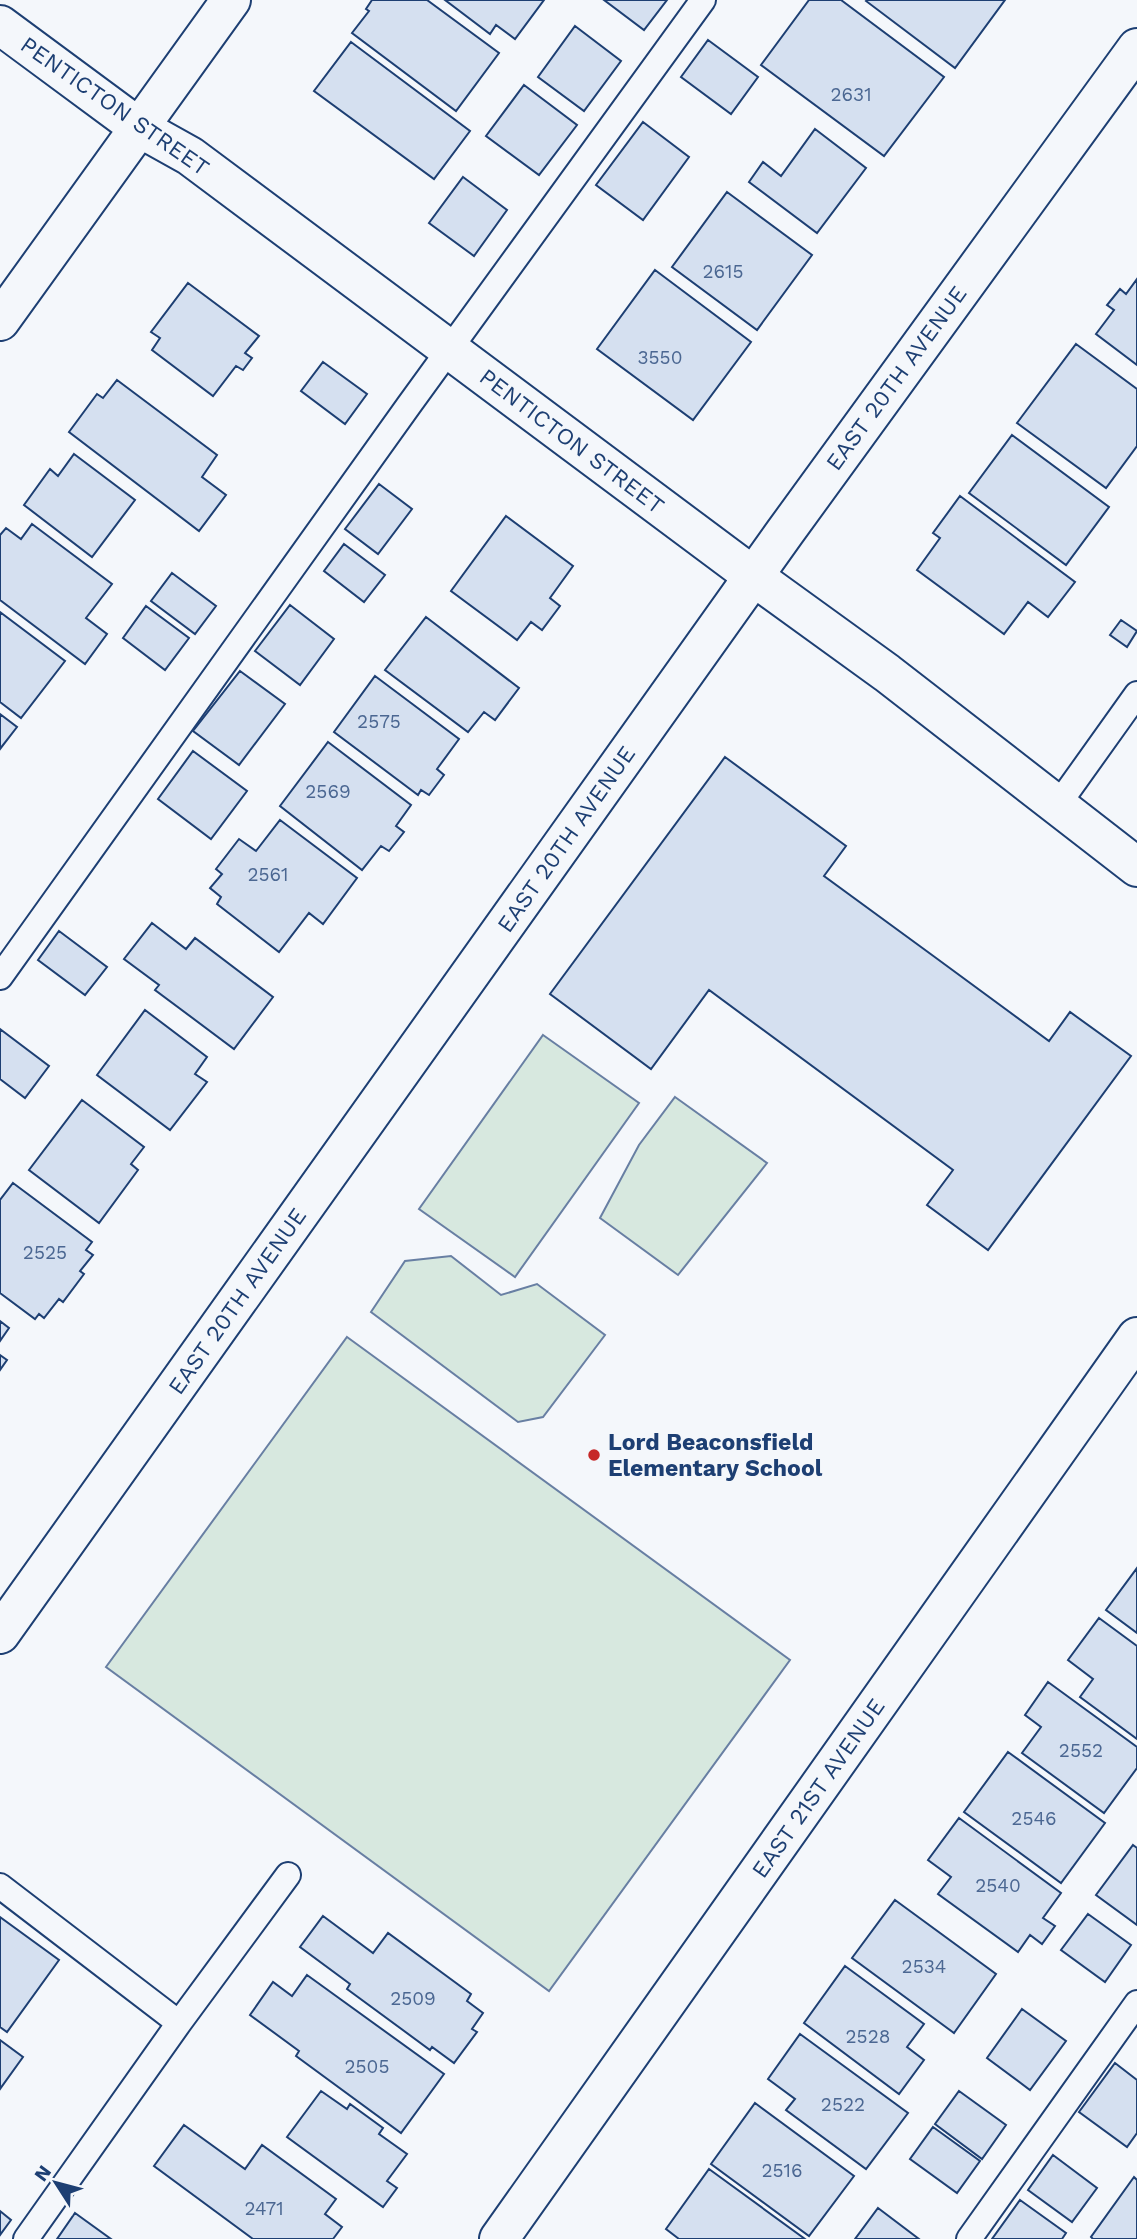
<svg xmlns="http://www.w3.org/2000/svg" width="1137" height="2239" viewBox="0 0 1137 2239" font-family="'Work Sans',sans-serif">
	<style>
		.green { fill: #d7e8df; stroke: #687fa3; stroke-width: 2 }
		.building { fill: #d5e0f0; stroke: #1d3f73; stroke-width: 2 }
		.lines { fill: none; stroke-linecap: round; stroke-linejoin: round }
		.lane-casing { stroke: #1d3f73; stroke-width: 28 }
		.street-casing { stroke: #1d3f73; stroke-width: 42 }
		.lane { stroke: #f4f7fb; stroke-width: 24 }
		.street { stroke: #f4f7fb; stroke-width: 38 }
		.poi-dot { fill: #c62828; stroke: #f4f7fb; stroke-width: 2.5 }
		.labels { text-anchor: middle; stroke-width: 5; stroke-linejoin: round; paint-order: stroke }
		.number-label { font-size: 19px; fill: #4b6792 }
		.street-label { font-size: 23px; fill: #1d3f73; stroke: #f4f7fb }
		.poi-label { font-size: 23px; font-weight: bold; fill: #1d3f73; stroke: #f4f7fb; text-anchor: start }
	</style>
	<rect width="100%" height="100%" fill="#f4f7fb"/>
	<path class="green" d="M 543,1035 L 639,1103 L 515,1277 L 419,1209 Z
		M 675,1097 L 767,1163 L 678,1275 L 600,1218 L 639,1145 Z
		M 451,1256 L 501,1295 L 537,1284 L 605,1335 L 543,1417 L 518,1422 L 371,1312 L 405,1261 Z
		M 347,1337 L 790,1660 L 549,1991 L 106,1667 Z"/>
	<path class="building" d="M 372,0 L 427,0 L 499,53 L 456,111 L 352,33 L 369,11 L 366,9 Z
		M 445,0 L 544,0 L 515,39 L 496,25 L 490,34 Z
		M 604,0 L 667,0 L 644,30 Z
		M 809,0 L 841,0 L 944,77 L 884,156 L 761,65 Z
		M 867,0 L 1005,0 L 955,68 L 866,1 Z
		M 575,26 L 621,61 L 584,111 L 538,77 Z
		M 708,40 L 758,77 L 731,114 L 681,77 Z
		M 351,42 L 470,131 L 434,179 L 314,91 Z
		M 524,85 L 577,125 L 539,175 L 486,136 Z
		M 643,122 L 689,157 L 643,220 L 596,185 Z
		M 815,129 L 866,168 L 817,233 L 749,182 L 763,162 L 781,176 Z
		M 463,177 L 507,210 L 474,256 L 429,223 Z
		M 727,192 L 812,255 L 757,330 L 672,267 Z
		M 655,270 L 751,342 L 693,420 L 597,349 Z
		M 1137,279 L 1137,365 L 1096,334 L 1114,310 L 1107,305 L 1120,289 L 1126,294 Z
		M 188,283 L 259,336 L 245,353 L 252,358 L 243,370 L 236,366 L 213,396 L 152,350 L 160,338 L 151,332 Z
		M 1076,344 L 1137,389 L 1137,446 L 1106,488 L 1017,423 Z
		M 323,362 L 367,394 L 345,424 L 301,391 Z
		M 117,380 L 217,455 L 202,477 L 226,495 L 199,531 L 69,432 L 97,394 L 103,398 Z
		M 1012,435 L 1109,507 L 1066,565 L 969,493 Z
		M 74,454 L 135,500 L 92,557 L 24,505 L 50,469 L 58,476 Z
		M 379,484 L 412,509 L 378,554 L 345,529 Z
		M 960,496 L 1075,582 L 1048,617 L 1028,602 L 1004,634 L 917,570 L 940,538 L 933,533 Z
		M 506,516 L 573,566 L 550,598 L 560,606 L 542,630 L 531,622 L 517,640 L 451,591 Z
		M 32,524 L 112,584 L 86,618 L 107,634 L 85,664 L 0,600 L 0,535 L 6,528 L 21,539 Z
		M 344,544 L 385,575 L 364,602 L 324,571 Z
		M 172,573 L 216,606 L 195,634 L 151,601 Z
		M 290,605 L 334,639 L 300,685 L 255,651 Z
		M 146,606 L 189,638 L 165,670 L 123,638 Z
		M 0,612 L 65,661 L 21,718 L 0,702 Z
		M 426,617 L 519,688 L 495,720 L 484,712 L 468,732 L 385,670 Z
		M 1121,620 L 1137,631 L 1127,647 L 1110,635 Z
		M 240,671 L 285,704 L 239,765 L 193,731 Z
		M 375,676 L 459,739 L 437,769 L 444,775 L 429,795 L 421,790 L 418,795 L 334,732 Z
		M 0,714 L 17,727 L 0,749 Z
		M 328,742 L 411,805 L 396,826 L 404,832 L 389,851 L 381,846 L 362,870 L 280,806 Z
		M 193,751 L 247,791 L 211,839 L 158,799 Z
		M 725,757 L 846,846 L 824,876 L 932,955 L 1049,1041 L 1070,1012 L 1131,1056 L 988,1250 L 927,1205 L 953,1170 L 709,990 L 651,1069 L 550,994 Z
		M 280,820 L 357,878 L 323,924 L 309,913 L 279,952 L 217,904 L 221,897 L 210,888 L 222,874 L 216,869 L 239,839 L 256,851 Z
		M 152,923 L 186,949 L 195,938 L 273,997 L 234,1049 L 155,990 L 159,985 L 124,959 Z
		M 59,931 L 107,967 L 85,995 L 38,960 Z
		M 145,1010 L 207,1057 L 195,1074 L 207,1082 L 170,1130 L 97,1075 Z
		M 0,1029 L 49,1066 L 25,1098 L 0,1079 Z
		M 82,1100 L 144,1147 L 131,1164 L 138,1170 L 99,1223 L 29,1170 Z
		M 13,1183 L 92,1242 L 86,1250 L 93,1255 L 80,1271 L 84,1274 L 63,1302 L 59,1299 L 44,1318 L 39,1314 L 35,1319 L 0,1293 L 0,1200 Z
		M 0,1321 L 9,1328 L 0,1341 Z
		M 0,1355 L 7,1360 L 0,1370 Z
		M 1137,1568 L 1137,1633 L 1106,1610 Z
		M 1099,1618 L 1137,1646 L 1137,1739 L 1080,1697 L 1093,1679 L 1068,1660 Z
		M 1048,1682 L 1137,1747 L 1137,1768 L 1104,1813 L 1022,1753 L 1041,1727 L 1025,1715 Z
		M 1008,1752 L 1105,1823 L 1061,1883 L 964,1812 Z
		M 959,1818 L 1061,1893 L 1043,1918 L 1055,1926 L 1042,1944 L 1030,1935 L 1018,1952 L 938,1894 L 951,1877 L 928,1860 Z
		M 1133,1845 L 1137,1848 L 1137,1925 L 1096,1895 Z
		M 895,1900 L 996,1974 L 954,2033 L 852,1958 Z
		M 1088,1914 L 1131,1945 L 1105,1982 L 1061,1950 Z
		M 323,1916 L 373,1953 L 388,1933 L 471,1994 L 467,2001 L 483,2013 L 472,2029 L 477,2032 L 454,2063 L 432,2047 L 430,2050 L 347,1989 L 350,1984 L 300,1947 Z
		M 0,1917 L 59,1960 L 7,2032 L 0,2027 Z
		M 845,1966 L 924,2024 L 907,2047 L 924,2060 L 899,2094 L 804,2023 Z
		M 307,1975 L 444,2074 L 401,2133 L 296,2056 L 299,2051 L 250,2015 L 273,1982 L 292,1996 Z
		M 1022,2009 L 1066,2041 L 1030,2090 L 987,2058 Z
		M 800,2034 L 908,2113 L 866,2169 L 786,2110 L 795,2099 L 768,2079 Z
		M 0,2040 L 23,2057 L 0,2089 Z
		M 1115,2063 L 1137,2080 L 1137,2133 L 1127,2147 L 1079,2112 Z
		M 321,2091 L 347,2109 L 350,2104 L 383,2128 L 379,2134 L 407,2154 L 387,2181 L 397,2188 L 383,2207 L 287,2137 Z
		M 959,2091 L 1006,2125 L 982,2159 L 935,2124 Z
		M 755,2103 L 854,2176 L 809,2236 L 711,2164 Z
		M 184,2125 L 245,2169 L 262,2145 L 336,2199 L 325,2214 L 342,2227 L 333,2239 L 253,2239 L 154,2166 Z
		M 933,2127 L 980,2161 L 957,2193 L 910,2159 Z
		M 1053,2155 L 1097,2188 L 1072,2222 L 1028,2190 Z
		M 709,2169 L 805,2239 L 679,2239 L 666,2229 Z
		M 1134,2177 L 1137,2180 L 1137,2239 L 1093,2239 L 1091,2237 Z
		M 1020,2200 L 1066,2233 L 1062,2239 L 992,2239 Z
		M 878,2208 L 919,2239 L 855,2239 Z
		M 0,2211 L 11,2220 L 0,2235 Z
		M 75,2213 L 111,2239 L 57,2239 Z"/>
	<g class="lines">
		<g class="lane-casing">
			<path id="lane" d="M 1057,806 L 1137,694
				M 0,977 L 409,405 L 703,0
				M 0,1886 L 179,2023
				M 26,2239 L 179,2023 L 288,1875
				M 969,2239 L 1137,2003"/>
		</g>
		<g class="street-casing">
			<path id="street" d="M 0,25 L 138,127 L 190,156 L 753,576 L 887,673 L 1137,867
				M 0,321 L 231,0
				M 0,1634 L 785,532 L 1137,48
				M 499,2239 L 1137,1337"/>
		</g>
		<use href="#lane" class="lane"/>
		<use href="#street" class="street"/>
	</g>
	<circle class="poi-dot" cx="594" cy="1455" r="7"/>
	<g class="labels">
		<g class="number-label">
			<text x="851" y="101">2631</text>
			<text x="723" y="278">2615</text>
			<text x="660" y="364">3550</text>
			<text x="379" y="728">2575</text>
			<text x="328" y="798">2569</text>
			<text x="268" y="881">2561</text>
			<text x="45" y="1259">2525</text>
			<text x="1081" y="1757">2552</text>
			<text x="1034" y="1825">2546</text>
			<text x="998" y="1892">2540</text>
			<text x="924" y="1973">2534</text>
			<text x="413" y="2005">2509</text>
			<text x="868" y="2043">2528</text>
			<text x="367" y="2073">2505</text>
			<text x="843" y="2111">2522</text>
			<text x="782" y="2177">2516</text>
			<text x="264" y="2215">2471</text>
		</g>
		<g class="street-label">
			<text transform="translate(115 106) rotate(35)" y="8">PENTICTON STREET</text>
			<text transform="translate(896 378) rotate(-54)" y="8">EAST 20TH AVENUE</text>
			<text transform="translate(572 441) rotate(37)" y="8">PENTICTON STREET</text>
			<text transform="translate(566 839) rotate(-55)" y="8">EAST 20TH AVENUE</text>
			<text transform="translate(237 1301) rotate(-55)" y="8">EAST 20TH AVENUE</text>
			<text transform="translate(818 1788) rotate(-55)" y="8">EAST 21ST AVENUE</text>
		</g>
		<g class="poi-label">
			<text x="608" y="1450">Lord Beaconsfield<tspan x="608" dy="26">Elementary School</tspan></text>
		</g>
	</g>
	<g transform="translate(56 2183) rotate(306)" stroke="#f4f7fb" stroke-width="5" paint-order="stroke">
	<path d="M0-5L12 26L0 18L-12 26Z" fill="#1d3f73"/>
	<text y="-10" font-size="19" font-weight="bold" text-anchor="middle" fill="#1d3f73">N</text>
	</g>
</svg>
